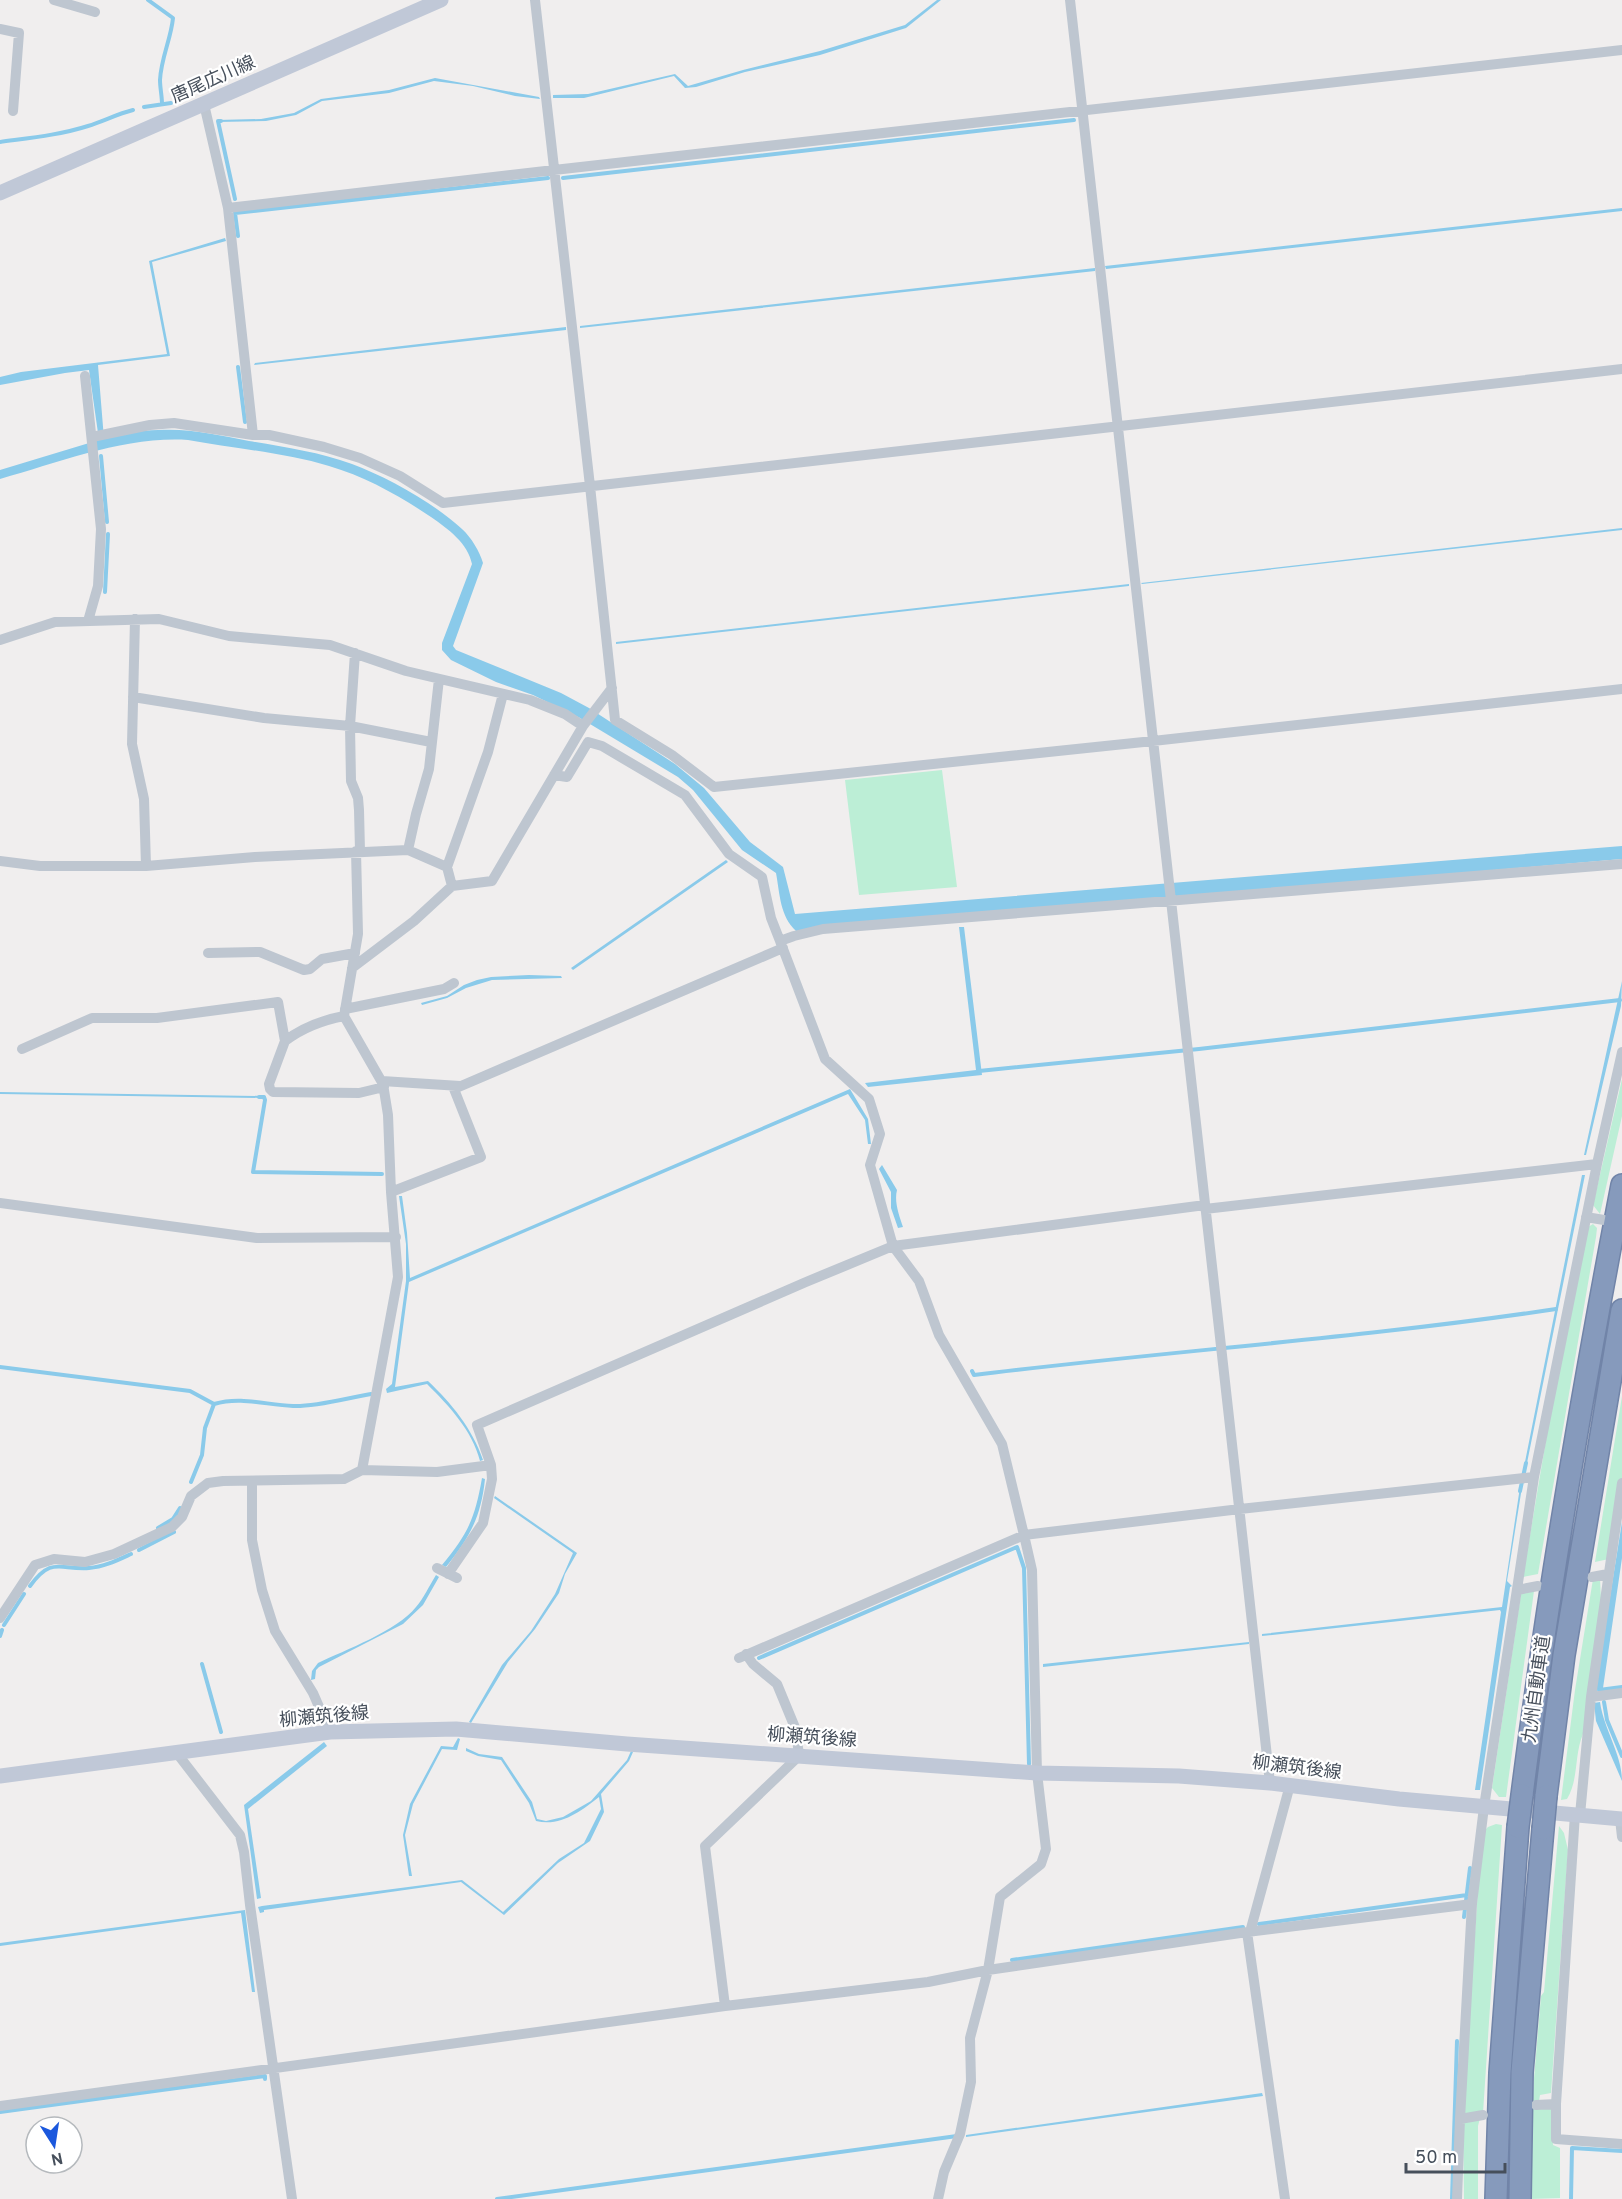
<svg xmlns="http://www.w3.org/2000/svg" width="1622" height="2199" viewBox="0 0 1622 2199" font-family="Overpass,'Noto Sans JP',sans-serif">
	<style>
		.green { fill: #bceed6 }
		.water { fill: #8acaea }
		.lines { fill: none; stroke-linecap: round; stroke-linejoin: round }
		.stream { stroke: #8acaea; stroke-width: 4 }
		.motorway-casing { stroke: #7184a8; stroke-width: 24 }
		.minor { stroke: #bec6d0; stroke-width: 10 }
		.secondary { stroke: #c0c8d7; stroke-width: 15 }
		.motorway { stroke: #869abc; stroke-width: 21 }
		.motorway-bridge-casing { stroke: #7184a8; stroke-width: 24; stroke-linecap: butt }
		.motorway-bridge { stroke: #869abc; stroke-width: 21 }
		.labels { text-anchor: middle; stroke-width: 4.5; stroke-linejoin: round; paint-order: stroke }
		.street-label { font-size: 18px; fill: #464f5b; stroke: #fff }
	</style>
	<rect width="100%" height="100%" fill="#f0eeee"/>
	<path class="green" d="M 942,770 L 957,887 L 859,895 L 845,780 Z
		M 1622,1079 L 1622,1116 L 1600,1214 L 1593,1205 Z
		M 1593,1224 L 1597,1228 L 1596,1237 L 1538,1574 L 1523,1577 L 1548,1428 L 1588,1227 Z
		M 1622,1396 L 1622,1478 L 1609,1559 L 1595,1562 Z
		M 1600,1578 L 1601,1600 L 1583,1734 C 1574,1755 1579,1779 1567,1799 L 1561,1800 L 1575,1690 L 1593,1579 Z
		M 1534,1591 L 1506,1797 L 1499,1797 L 1492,1788 L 1521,1594 Z
		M 1496,1824 L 1502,1825 L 1483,2113 L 1462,2117 L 1482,1833 L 1488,1827 Z
		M 1559,1826 L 1564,1833 L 1568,1850 L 1551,2093 L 1540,2095 L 1539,2101 L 1532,2102 L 1541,1996 L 1544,1992 Z
		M 1552,2107 L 1553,2145 L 1560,2148 L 1560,2198 L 1530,2199 L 1531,2108 Z
		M 1480,2118 L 1478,2126 L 1478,2199 L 1464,2199 L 1463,2121 Z"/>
	<path class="water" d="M 937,0 L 941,0 L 906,28 L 820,55 L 745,72 L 696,87 L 685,88 L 674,76 L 584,98 L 553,98 L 553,95 L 588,94 L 675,74 L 688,86 L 743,70 L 820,51 L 905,25 Z
		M 435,78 L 539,97 L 540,99 L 515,96 L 473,86 L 434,81 L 389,93 L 322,101 L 296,115 L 266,121 L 217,122 L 217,120 L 261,119 L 294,113 L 321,99 L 389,90 Z
		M 1622,208 L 1622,211 L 1106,269 L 1105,266 Z
		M 225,238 L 226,241 L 152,262 L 170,356 L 98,365 L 104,439 C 122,435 140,430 158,430 C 189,428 219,435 249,441 C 283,447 319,452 352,464 C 387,477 434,503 462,529 C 471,537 480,552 483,563 L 453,646 L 456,650 L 561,693 L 589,708 L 675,764 L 704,788 L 750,842 L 783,867 L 795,914 L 1622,846 L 1622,859 L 796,931 C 780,916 780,895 776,873 L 742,850 L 693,790 L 678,777 L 580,718 L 533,695 L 496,682 L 451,660 L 442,650 L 442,643 L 472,564 C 468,543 448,529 431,517 C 398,495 366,477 329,466 C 286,453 232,448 188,440 C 125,436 61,462 0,479 L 0,470 L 99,440 L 89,370 L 65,373 L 0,385 L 0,377 L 21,372 L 167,354 L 149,261 Z
		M 1095,268 L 1095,271 L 580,328 L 580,326 Z
		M 566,327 L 566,330 L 254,365 L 255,363 Z
		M 1622,528 L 1622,530 L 1142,584 L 1141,583 Z
		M 1129,584 L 1129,586 L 616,644 L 616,642 Z
		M 726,860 L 728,862 L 573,970 L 571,968 Z
		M 959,927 L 964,927 L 982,1075 L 868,1087 L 865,1083 L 976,1070 Z
		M 529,975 L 561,976 L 562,978 L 492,980 L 466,988 L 447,998 L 422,1005 L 421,1003 L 447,996 L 464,985 L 477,980 L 491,977 Z
		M 1622,981 L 1621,1006 L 1586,1155 L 1584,1155 Z
		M 850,1089 L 868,1119 L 871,1144 L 868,1144 L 865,1120 L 848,1094 L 409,1282 L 395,1387 L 428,1381 C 452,1404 472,1428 483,1460 L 480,1461 C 472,1430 449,1406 427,1384 L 387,1393 L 386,1389 L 392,1384 L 406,1281 L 406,1244 L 399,1196 L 402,1196 L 407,1233 L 410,1278 Z
		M 0,1092 L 263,1096 L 263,1098 L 0,1094 Z
		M 882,1165 L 897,1190 C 894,1202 899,1215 903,1227 L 898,1228 L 891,1208 L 891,1192 L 879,1169 Z
		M 1582,1175 L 1585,1175 L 1526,1468 L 1524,1467 Z
		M 482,1478 L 485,1479 C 481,1517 470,1537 446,1567 L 442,1565 C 468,1534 475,1518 482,1478 Z
		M 1520,1487 L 1522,1487 L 1507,1581 L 1512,1586 L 1510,1587 L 1480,1790 L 1475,1790 L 1501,1612 L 1500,1610 L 1262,1636 L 1262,1634 L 1502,1607 Z
		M 495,1496 L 577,1553 L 565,1574 L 559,1593 L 535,1629 L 508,1662 L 471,1723 L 469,1722 L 502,1665 L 531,1631 L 555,1594 L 573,1553 L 494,1498 Z
		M 1622,1522 L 1622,1558 L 1603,1688 L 1595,1690 Z
		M 436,1575 L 439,1577 L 423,1605 L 403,1624 L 319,1667 L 316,1670 L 315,1679 L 311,1680 L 312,1671 L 318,1663 C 345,1650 397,1631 416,1607 C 424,1598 429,1586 436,1575 Z
		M 1249,1642 L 1249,1644 L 1043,1667 L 1043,1664 Z
		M 1600,1702 C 1604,1730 1622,1754 1622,1781 L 1596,1721 L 1594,1703 Z
		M 458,1738 L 460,1739 L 457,1750 L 442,1749 L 413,1804 L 405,1835 L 412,1876 L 409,1876 L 403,1835 L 410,1804 L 441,1746 L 453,1747 Z
		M 324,1742 L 327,1746 L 248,1809 L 261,1898 L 257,1899 L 244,1805 Z
		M 466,1748 L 479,1754 L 502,1757 L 532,1802 L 537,1819 L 546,1821 L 563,1817 L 591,1801 L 627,1760 L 631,1751 L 633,1752 L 629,1761 L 601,1794 L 604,1812 L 590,1841 L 558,1863 L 504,1915 L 461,1882 L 264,1910 L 264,1912 L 260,1913 L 258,1907 L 262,1906 L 462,1880 L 503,1912 L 559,1859 L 584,1843 L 601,1809 L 599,1797 C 581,1811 561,1827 536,1821 L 529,1803 L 501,1760 L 478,1756 L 466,1751 Z
		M 245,1910 L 255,1992 L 252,1992 L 241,1913 L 0,1946 L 0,1943 Z
		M 1262,2093 L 1263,2096 L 966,2137 L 966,2135 Z"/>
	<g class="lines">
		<path class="stream" d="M 148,0 L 173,18 C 171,39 161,58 160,80 C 160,88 162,96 162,104
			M 144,107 L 171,103
			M 221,121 L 218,121 L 235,199
			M 0,142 C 29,138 60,135 88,126 C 104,121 117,114 133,110
			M 563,178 L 1074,120
			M 238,236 L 235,213 L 548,178
			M 238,367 L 245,422
			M 101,456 L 107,522
			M 105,592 L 108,534
			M 979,1071 L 1199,1049 L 1620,1000
			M 259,1097 L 264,1097 L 265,1100 L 253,1172 L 382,1174
			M 0,1367 L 190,1391 L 214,1404
			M 972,1371 L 974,1375 C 1168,1351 1363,1338 1556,1309
			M 191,1482 L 202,1455 L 205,1428 L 214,1404 C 241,1396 266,1405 293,1406 C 316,1407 347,1398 371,1394
			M 1520,1491 L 1526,1463
			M 158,1528 L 173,1519 L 180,1508
			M 139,1550 L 174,1532
			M 30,1586 C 52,1556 59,1570 89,1568 C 104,1567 118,1560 131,1554
			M 4,1625 L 24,1594
			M 0,1636 L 2,1630
			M 759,1658 L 1017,1547 L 1024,1568 L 1029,1764
			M 202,1664 L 221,1732
			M 1599,1690 L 1622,1687
			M 1604,1702 L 1607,1720 L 1622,1756
			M 1464,1917 L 1470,1868
			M 1259,1924 L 1467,1895
			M 1012,1960 L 1243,1927
			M 0,2112 L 265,2076 L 265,2079
			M 497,2199 L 957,2136
			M 1452,2199 L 1457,2041
			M 1571,2199 L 1572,2148 L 1622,2151"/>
		<g class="motorway-casing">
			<path id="motorway" d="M 1522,1795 C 1548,1590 1583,1388 1622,1185
				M 1546,1796 L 1564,1655 L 1622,1310
				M 1496,2199 L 1500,2073 L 1518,1827
				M 1520,2199 L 1522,2072 L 1543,1829"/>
		</g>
		<path class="minor" d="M 54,0 L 95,12
			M 535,0 L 590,486 L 615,720 L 672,755 L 714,787 L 1153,741 L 1622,689
			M 1070,0 L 1270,1783
			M 0,29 L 19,33 L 13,111
			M 204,104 L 228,208 L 253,435
			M 228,208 L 554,170 L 1622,50
			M 85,376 L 101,529 L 98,586 L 88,621
			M 92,437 L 150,425 L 174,423 L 253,435 L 269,435 L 324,447 L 360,458 L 400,476 L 443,503 L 1622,369
			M 135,619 L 132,744 L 144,799 L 146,866
			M 0,640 L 55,622 L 159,619 L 229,636 L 330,645 L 406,671 L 530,700 L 565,714 L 583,726
			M 355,653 L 350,726 L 351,781 L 358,798 L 359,810 L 360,851
			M 133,697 L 264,718 L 350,726 L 431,742
			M 554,775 L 567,777 L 588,742 L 602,746 L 685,795 L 729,854 L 762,877 L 771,918 L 780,941 L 794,936 L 823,929 L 1622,864
			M 408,850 L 416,814 L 429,769 L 439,679
			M 356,851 L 358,934 L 344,1016 L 383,1084 L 388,1115 L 391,1192 L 398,1277 L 362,1470
			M 0,861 L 40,866 L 146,866 L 255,857 L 408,850 L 447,867 L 452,886
			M 447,867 L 488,752 L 503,694
			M 780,941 L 825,1059 L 869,1099 L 880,1134 L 870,1165 L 893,1246 L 919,1281 L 939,1335 L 1002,1444 L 1024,1535 L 1032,1570 L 1037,1773 L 1046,1849 L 1041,1864 L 1000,1897 L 988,1970 L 970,2038 L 971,2082 L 960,2134 L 944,2172 L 938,2199
			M 208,953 L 260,952 L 304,970 L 310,969 L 322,959 L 355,953
			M 352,968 L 414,921 L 452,886 L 492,881 L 583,726 L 612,688
			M 345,1009 L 444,989 L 454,983
			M 285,1041 C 302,1028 323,1020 344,1016
			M 22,1049 L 92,1018 L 157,1018 L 278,1002 L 285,1041 L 269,1084 L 270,1089 L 273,1092 L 359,1093 L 384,1087
			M 382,1081 L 460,1086
			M 391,1192 L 481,1157 L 454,1089 L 783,948
			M 0,1203 L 257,1238 L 396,1237
			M 1205,1209 L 1597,1164
			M 1586,1217 L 1604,1220
			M 252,1481 L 252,1540 L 262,1590 L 275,1631 L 313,1693 L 330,1732
			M 437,1568 L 457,1578
			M 448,1574 L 483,1523 L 492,1479 L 491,1465 L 477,1425 L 806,1282 L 893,1246 L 1205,1205
			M 1592,1577 L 1608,1574
			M 1517,1590 L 1538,1586
			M 0,1618 L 35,1565 L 54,1559 L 85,1562 L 114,1554 L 172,1527 L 182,1517 L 191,1496 L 208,1483 L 223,1481 L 344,1479 L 362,1470 L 437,1472 L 491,1465
			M 739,1658 L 1024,1535 L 1240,1509 L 1534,1477
			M 1591,1697 L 1622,1693
			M 176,1752 L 240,1835 L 244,1852 L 250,1905 L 292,2199
			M 1580,1815 L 1591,1697 L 1622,1483
			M 1620,1819 L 1622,1837
			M 1247,1932 L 1285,2199
			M 1250,1932 L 1290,1785
			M 725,2006 L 705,1846 L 799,1756 L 796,1730 L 777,1684 L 753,1664 L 746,1654
			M 1556,2104 L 1575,1814
			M 1536,2105 L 1556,2104 L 1556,2139 L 1622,2144
			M 0,2106 L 725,2006 L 928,1982 L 988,1970 L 1247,1932 L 1472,1904
			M 1460,2119 L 1483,2115
			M 1457,2199 L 1460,2119 L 1472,1904 L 1484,1807 L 1534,1477 L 1597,1164 L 1622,1052"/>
		<path class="secondary" d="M 0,193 L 441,0
			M 0,1776 L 330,1732 L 456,1729 L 627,1744 L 1037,1773 L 1179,1776 L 1270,1783 L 1399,1799 L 1622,1819"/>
		<use href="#motorway" class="motorway"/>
		<g class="motorway-bridge-casing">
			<path id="motorway-bridge" d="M 1518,1827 L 1522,1795
				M 1543,1829 L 1546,1796"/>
		</g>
		<use href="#motorway-bridge" class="motorway-bridge"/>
	</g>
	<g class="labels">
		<g class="street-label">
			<text transform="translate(213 79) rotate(-24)" y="6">唐尾広川線</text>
			<text transform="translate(1536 1689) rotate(-82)" y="6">九州自動車道</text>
			<text transform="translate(324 1716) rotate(-5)" y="6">柳瀬筑後線</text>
			<text transform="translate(812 1737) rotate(4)" y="6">柳瀬筑後線</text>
			<text transform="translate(1297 1767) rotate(7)" y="6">柳瀬筑後線</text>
		</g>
	</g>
	<g transform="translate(54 2145) rotate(168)"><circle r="28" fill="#ffffff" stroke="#b5b9bd" stroke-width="1.5"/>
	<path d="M0-4.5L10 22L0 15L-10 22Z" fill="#1b58dd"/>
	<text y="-9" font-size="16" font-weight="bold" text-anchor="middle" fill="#464f5b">N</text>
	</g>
	<path d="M1406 2163v9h99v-9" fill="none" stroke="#464f5b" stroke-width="3"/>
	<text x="1415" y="2163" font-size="18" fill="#464f5b" stroke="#ffffff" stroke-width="4.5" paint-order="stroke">50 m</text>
</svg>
